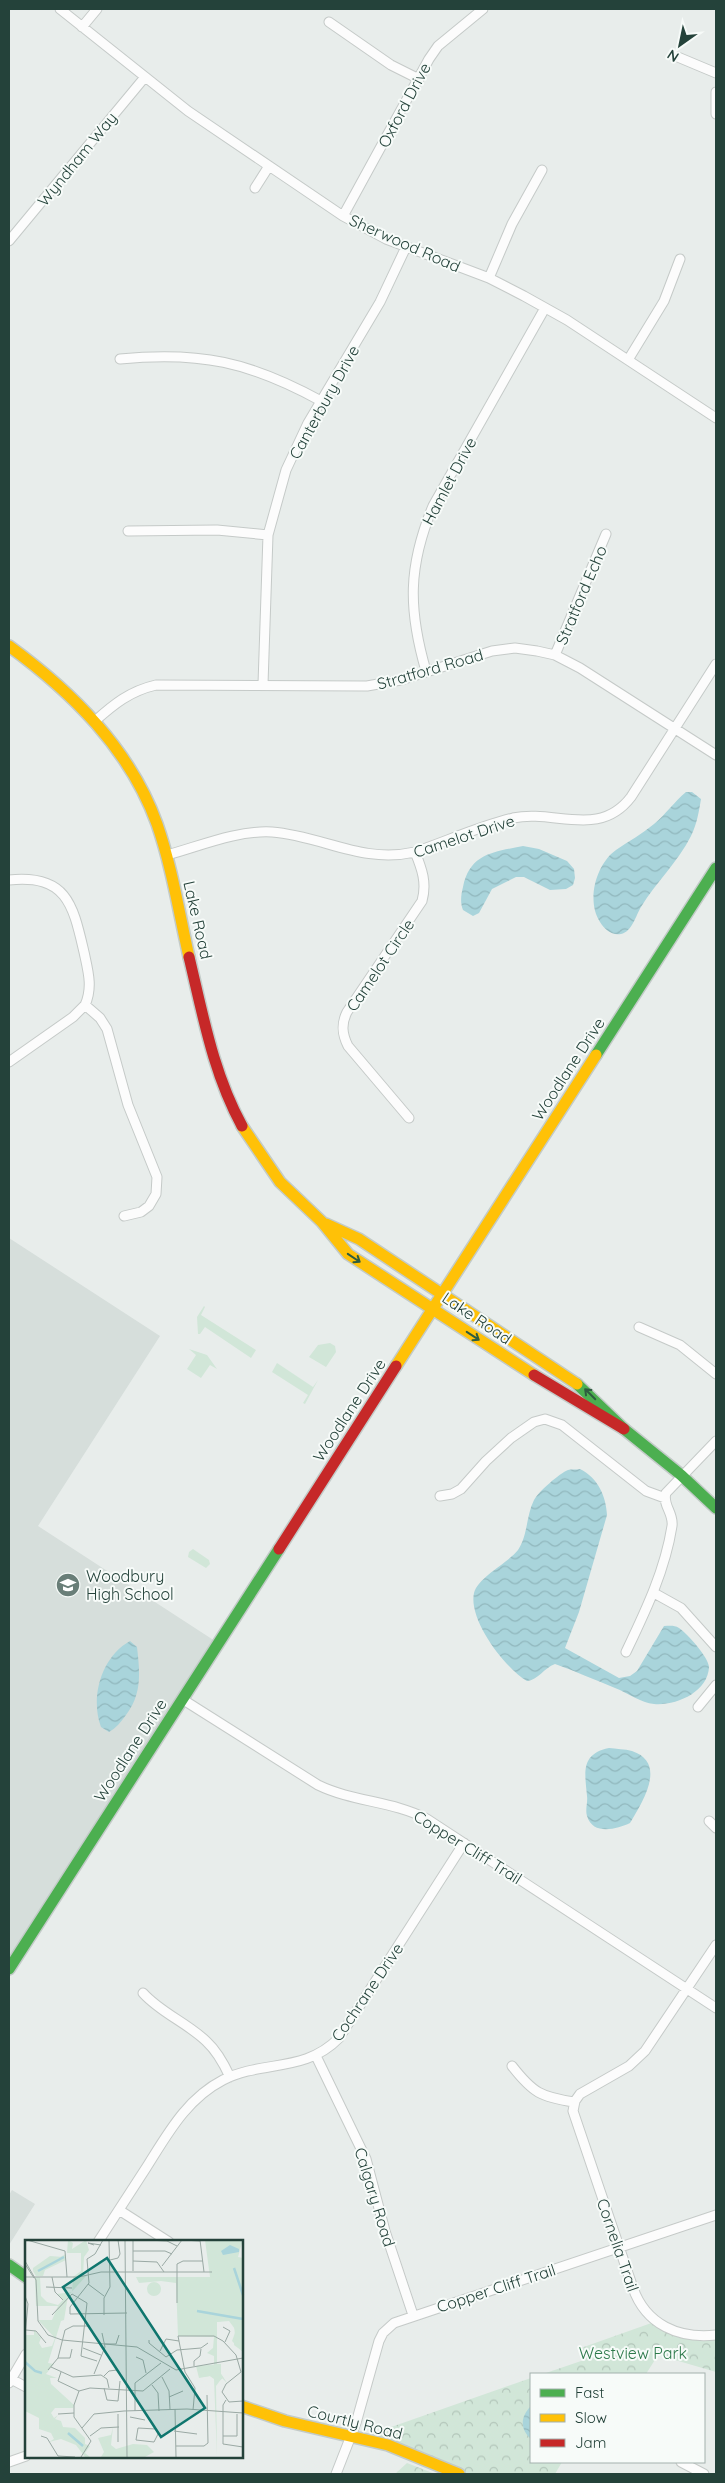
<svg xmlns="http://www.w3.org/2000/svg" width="725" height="2483" viewBox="0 0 725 2483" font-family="Quicksand,sans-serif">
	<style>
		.built { fill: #d6dedb }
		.grass { fill: #d1e6d8 }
		.forest { fill: url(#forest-crowns) }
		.water { fill: url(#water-waves) }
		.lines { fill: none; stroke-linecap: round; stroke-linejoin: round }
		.street-casing { stroke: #c5cac8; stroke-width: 11 }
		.fast-casing { stroke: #c3cbc8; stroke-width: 14 }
		.slow-casing { stroke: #c3cbc8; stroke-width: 14 }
		.jam-casing { stroke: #c3cbc8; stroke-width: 14 }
		.street { stroke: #fcfcfc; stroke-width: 9 }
		.fast { stroke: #4caf50; stroke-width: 11 }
		.slow { stroke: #ffc107; stroke-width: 11 }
		.jam { stroke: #c62828; stroke-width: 11 }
		.oneway { stroke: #2e5d40 }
		.labels { text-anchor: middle; stroke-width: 4; stroke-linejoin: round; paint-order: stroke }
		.street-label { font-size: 16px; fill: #24423a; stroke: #f7fbf9 }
		.poi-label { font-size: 16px; fill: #24423a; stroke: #f7fbf9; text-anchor: start }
		.park-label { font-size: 16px; fill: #2d7a4b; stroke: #f7fbf9 }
		.inset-river { fill: none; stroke: #a9d4db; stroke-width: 2.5 }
		.inset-road { fill: none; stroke: #9aa9a4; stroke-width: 1 }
		.view { fill: #0f766e; fill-opacity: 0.15; stroke: #0f766e; stroke-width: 2.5 }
		.inset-edge { fill: none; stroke: #24423a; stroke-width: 2.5 }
	</style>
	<defs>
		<pattern id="forest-crowns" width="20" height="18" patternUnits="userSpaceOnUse" patternTransform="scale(1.25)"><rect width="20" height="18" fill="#d1e6d8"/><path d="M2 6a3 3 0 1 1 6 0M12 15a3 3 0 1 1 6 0" fill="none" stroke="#b3c6ba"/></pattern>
		<pattern id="water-waves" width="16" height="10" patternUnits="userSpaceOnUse" patternTransform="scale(1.25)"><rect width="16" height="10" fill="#a9d4db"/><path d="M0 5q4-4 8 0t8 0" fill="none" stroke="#91b7bd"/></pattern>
	</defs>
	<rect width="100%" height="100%" fill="#e8edeb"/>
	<path class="built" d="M 9,1238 L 160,1336 L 38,1526 L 218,1643 L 9,1969 Z
		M 12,2190 L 35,2204 L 9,2245 L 9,2195 Z"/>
	<path class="grass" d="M 204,1306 L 205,1307 L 201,1315 L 256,1350 L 251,1358 L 205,1327 L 200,1334 L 198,1334 L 197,1317 Z
		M 330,1343 L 335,1346 L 336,1352 L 326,1367 L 309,1357 L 318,1345 Z
		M 189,1349 L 207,1355 L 217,1369 L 210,1365 L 201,1378 L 187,1369 L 196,1355 Z
		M 277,1363 L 313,1387 L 318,1380 L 305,1404 L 303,1403 L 308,1395 L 272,1372 Z
		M 193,1549 L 209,1560 L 210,1564 L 206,1568 L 188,1557 L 189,1552 Z"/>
	<path class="forest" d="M 657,2321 L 665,2327 L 716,2335 L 716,2372 L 658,2355 L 646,2374 L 543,2374 L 584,2360 L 581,2348 Z
		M 531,2378 L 531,2462 L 562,2462 L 555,2474 L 459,2474 L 360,2438 Z
		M 407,2463 L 435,2474 L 395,2474 Z"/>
	<path class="water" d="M 686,792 L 692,792 L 701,799 C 699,811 697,824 691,836 C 678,862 656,882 641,907 C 636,915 632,932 621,934 C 612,936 604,929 600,922 C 586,901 596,864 616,850 C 629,841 642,834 654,824 C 666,814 674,802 686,792 Z
		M 523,846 L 539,849 L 567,861 L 574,869 L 575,878 L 573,885 L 566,889 L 550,890 L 524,877 L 516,877 L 492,889 L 479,913 L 473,916 L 463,910 C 460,903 461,895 463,887 C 470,853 494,852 523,846 Z
		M 580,1469 C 598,1478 606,1496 607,1515 L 579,1612 L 565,1648 L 619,1678 L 630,1676 L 637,1671 L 664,1626 C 670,1626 674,1625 679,1628 C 687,1633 709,1658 709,1667 C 708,1692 676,1706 654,1704 C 641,1703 628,1693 615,1688 C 595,1680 575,1671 555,1664 C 544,1668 538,1680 527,1681 C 505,1668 468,1620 474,1593 C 478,1577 508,1563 518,1550 C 528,1535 526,1516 534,1500 C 538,1492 560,1473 568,1470 C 571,1469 577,1470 580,1469 Z
		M 130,1641 L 137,1647 C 140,1673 142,1694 126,1715 C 121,1722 116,1728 109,1732 L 101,1727 C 90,1698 101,1657 130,1641 Z
		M 609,1748 C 616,1749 625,1749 632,1751 C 668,1763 642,1803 630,1823 C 617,1829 593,1836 587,1816 C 585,1810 588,1802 587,1796 C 585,1773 580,1754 609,1748 Z
		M 531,2406 L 531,2439 C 520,2429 520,2417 531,2406 Z"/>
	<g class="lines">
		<g class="street-casing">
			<path id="street" d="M 60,9 L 188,111 L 343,216 L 386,239 L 489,278 L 524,296 L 567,320 L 716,418
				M 329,22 L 391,65 L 419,79
				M 82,27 L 97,9
				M 673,55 L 716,73
				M 716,92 L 716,114
				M 255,188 L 269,166
				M 343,216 L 429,59 L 438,46 L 483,9
				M 9,241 L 145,77
				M 489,278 L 512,224 L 542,170
				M 120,359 C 200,351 250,362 321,401
				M 628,360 L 664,301 L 680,259
				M 128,531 L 217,530 L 268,535
				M 555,655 L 606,534
				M 426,671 C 408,609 408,566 433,506 L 545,308
				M 263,684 L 268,535 L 286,470 L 308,423 L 380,302 L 406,247
				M 95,721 C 114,704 130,691 156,685 L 367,686 L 401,680 L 492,651 L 515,648 L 537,651 L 555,655 L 580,668 L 716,755
				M 167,855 C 200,846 237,830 272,832 C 323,836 362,864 415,852 C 447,841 480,826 513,818 C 555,809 599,839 631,797 L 716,664
				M 9,880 C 67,874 73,905 84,952 C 88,971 93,987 85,1005 L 100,1018 L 107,1029 L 128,1105 L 157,1177 L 156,1194 L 149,1206 L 141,1212 L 124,1216
				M 9,1062 L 73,1017 L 85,1005
				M 409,1118 L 348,1046 C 342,1034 341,1024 347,1012 L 422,901 C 427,883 422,869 415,852
				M 639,1327 L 680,1345 L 716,1374
				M 440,1496 L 452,1494 L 461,1489 L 486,1461 L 511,1438 L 534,1422 L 545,1419 L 562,1425 L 646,1491 L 665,1498
				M 654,1593 L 681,1608 L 716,1647
				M 626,1652 C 645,1612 665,1571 672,1526 C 674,1513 662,1505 666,1493 L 716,1441
				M 182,1699 L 318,1785 C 353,1802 393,1801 427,1819 L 716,2008
				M 698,1707 L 716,1685
				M 709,1821 L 716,1828
				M 716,1945 L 645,2051 L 629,2066 L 580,2094 L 575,2101 L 573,2111 L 633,2288 C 646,2325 679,2339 716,2335
				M 143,1993 C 161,2013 186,2022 206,2041 C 217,2051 224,2064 230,2077
				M 316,2056 L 366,2159 L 385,2231 L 413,2315
				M 512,2066 C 533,2093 541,2097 574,2102
				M 119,2210 L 169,2242
				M 98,2242 C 114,2217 130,2193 146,2168 C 167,2135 186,2099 223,2080 C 262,2060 305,2073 339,2038 L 464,1843
				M 11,2379 L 26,2387
				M 9,2383 L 26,2354
				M 9,2462 L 26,2456
				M 681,2462 L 704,2474
				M 336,2474 L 356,2423 L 379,2341 L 383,2333 L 394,2323 L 716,2215"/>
		</g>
		<g class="fast-casing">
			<path id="fast" d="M 596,1055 L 716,868
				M 577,1384 L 624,1429 L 681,1475 L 716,1508
				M 9,1969 L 279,1549
				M 9,2265 L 26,2277"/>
		</g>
		<g class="slow-casing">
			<path id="slow" d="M 9,646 C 72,692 130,749 157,824 C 172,867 179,913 189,957
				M 242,1126 L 280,1182 L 322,1222 L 348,1254 L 534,1375
				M 326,1224 L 359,1239 L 577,1384
				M 396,1366 L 596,1055
				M 241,2406 L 285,2421 L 388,2445 L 459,2474"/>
		</g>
		<g class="jam-casing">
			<path id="jam" d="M 189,957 C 203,1015 213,1073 242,1126
				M 534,1375 L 624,1429
				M 279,1549 L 396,1366"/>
		</g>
		<use href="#street" class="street"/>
		<use href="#fast" class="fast"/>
		<use href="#slow" class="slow"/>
		<use href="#jam" class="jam"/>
	</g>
	<defs><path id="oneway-shaft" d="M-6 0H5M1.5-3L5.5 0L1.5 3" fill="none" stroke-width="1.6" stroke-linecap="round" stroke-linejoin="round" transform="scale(1.25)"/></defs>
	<g class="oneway">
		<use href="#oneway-shaft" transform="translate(354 1258) rotate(34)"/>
		<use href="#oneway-shaft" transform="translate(473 1336) rotate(33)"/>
		<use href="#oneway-shaft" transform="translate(590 1394) rotate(-135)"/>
	</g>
	<defs>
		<g id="school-disc" transform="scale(1.25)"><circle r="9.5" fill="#697e78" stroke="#f7fbf9"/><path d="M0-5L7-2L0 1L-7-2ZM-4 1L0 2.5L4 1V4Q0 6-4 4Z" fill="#fff"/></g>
	</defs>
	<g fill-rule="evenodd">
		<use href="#school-disc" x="68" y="1585"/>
	</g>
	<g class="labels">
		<g class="street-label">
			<text transform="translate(404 105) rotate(-62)" y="6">Oxford Drive</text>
			<text transform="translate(77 159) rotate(-51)" y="6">Wyndham Way</text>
			<text transform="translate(405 243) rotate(24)" y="6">Sherwood Road</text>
			<text transform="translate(324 402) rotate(-61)" y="6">Canterbury Drive</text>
			<text transform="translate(449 481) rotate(-62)" y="6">Hamlet Drive</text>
			<text transform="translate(581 595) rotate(-67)" y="6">Stratford Echo</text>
			<text transform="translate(430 669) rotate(-16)" y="6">Stratford Road</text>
			<text transform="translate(464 836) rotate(-18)" y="6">Camelot Drive</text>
			<text transform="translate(198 920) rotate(77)" y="6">Lake Road</text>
			<text transform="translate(380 965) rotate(-56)" y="6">Camelot Circle</text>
			<text transform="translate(568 1069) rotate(-57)" y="6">Woodlane Drive</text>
			<text transform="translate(477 1318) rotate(34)" y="6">Lake Road</text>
			<text transform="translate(349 1410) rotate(-57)" y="6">Woodlane Drive</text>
			<text transform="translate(130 1750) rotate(-57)" y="6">Woodlane Drive</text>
			<text transform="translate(468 1847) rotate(32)" y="6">Copper Cliff Trail</text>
			<text transform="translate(367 1992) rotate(-56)" y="6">Cochrane Drive</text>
			<text transform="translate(375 2197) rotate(73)" y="6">Calgary Road</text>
			<text transform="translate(618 2245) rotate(71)" y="6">Cornelia Trail</text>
			<text transform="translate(496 2288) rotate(-18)" y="6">Copper Cliff Trail</text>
			<text transform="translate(355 2422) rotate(14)" y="6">Courtly Road</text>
		</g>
		<g class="poi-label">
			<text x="86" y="1582">Woodbury<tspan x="86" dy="18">High School</tspan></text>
		</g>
		<g class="park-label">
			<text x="633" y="2359">Westview Park</text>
		</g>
	</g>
	<g transform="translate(25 2240)">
		<rect width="218" height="218" fill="#e8edeb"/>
		<path d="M 25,16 L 38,17 L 8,31 L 8,28 ZM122 49a7 7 0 1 1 14 0a7 7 0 1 1-14 0ZM 171,72 L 197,81 L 192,82 L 192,124 L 196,124 L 196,134 L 202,143 L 197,138 L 191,146 L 192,217 L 189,139 L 185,136 L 177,137 L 189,128 L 189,116 L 182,113 L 188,108 L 189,97 Z" fill="#d1e6d8"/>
		<path d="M 43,0 L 48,3 L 47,9 L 61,0 L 64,10 L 59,17 L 58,35 L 62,35 L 43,56 L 39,80 L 36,81 L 23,123 L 29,124 L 21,134 L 32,138 L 25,138 L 26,144 L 49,165 L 48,168 L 30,168 L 26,173 L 29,178 L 33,175 L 30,179 L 36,181 L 38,187 L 50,188 L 60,198 L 60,204 L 65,206 L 60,213 L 65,217 L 60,217 L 51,205 L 36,199 L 24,202 L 29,199 L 26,193 L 14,189 L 14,178 L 0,171 L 0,95 L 9,95 L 9,90 L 16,98 L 14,103 L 17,108 L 27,106 L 30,98 L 13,80 L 27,80 L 33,66 L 11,66 L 10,37 L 15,37 L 16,56 L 22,62 L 33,65 L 38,60 L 32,54 L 47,52 L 48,37 L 56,31 L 56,13 L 42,13 ZM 180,0 L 216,0 L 217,3 L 213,17 L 218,18 L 217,111 L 209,105 L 210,89 L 204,81 L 192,82 L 192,97 L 153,96 L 151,43 L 136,41 L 114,43 L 111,37 L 185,37 ZM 41,14 L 41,20 L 20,30 L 18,36 L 11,36 L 8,31 ZM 196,124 L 196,134 L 202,143 L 198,138 L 194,141 L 185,136 L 174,138 L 171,126 ZM 88,187 L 86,205 L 91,209 L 108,204 L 122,205 L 129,212 L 120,217 L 76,217 L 79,212 L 73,198 L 86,195 Z" fill="#d1e6d8"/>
		<path d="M 187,0 L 200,0 L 195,10 L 198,15 L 204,15 L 199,16 L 182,7 L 181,3 ZM 217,69 L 215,84 L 217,111 L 207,101 L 210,93 L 208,81 Z" fill="#d1e6d8"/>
		<path d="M 205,5 L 214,9 L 214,12 L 198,15 L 196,11 Z" fill="#a9d4db"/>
		<path class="inset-river" d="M 209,28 L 218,55M 13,31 L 39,17M 172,71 L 218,79M 0,122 L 10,131 L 17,133M 43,193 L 58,206"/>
		<path class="inset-road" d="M 2,0 L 40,11 L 42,37M 78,0 L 70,14 L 62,19 L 64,43 L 45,67 L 45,74 L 102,73M 100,0 L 102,217M 108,0 L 108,31M 122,0 L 142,1 L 152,6M 158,0 L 175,1M 175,0 L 179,32M 69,5 L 63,3 L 76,5M 108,11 L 140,11 L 147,14M 85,20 L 93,18 L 95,14 L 93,0M 0,21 L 11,40 L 13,81 L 23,95 L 37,100 L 112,107M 108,21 L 132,22 L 139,32M 0,24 L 9,38M 137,26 L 157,0M 0,37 L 54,37 L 76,32 L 187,32M 27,37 L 30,52 L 38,60M 63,44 L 79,56M 21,47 L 47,48M 0,56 L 3,64 L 0,95M 152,63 L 152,24 L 158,21 L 178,21M 27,75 L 47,54 L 62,63 L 56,116 L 72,121M 79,75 L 79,58 L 85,47 L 84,0M 198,87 L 205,91 L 200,102M 1,90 L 11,91 L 21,103M 124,100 L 124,103 L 141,117 L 152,110 L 176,108 L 183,103M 80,104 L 91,104 L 94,95M 112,107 L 151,130 L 218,118M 58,108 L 76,115M 135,111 L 141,99 L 154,101M 111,117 L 118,120 L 121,133M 33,118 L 45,118 L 47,109M 169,126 L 169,121 L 175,116 L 176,109M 26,127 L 48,137 L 76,135 L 82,139 L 84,148M 23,130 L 33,118 L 40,90 L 48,86 L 65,86M 36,132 L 33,141 L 54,151 L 65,148 L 118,151 L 145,129M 216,132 L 201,144 L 197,152 L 204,162 L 218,161M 69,134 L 80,107 L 77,93M 79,136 L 84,131 L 92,130M 137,137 L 144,151 L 145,169M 127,145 L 133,153 L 134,171M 79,148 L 82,160 L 93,161 L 95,141M 54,151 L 49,165 L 49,177 L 66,201 L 56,217M 144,157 L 158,151M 201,160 L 198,165 L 198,204 L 218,207M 150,169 L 151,217M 168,170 L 170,148 L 160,132 L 153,96 L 189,96 L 198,101 L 211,115 L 216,132M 110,171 L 110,143 L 136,123M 33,174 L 49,173M 105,177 L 120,180M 57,188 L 69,174 L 99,171 L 162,169 L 218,173M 113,188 L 131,189 L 133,194 L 129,202 L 111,200 ZM 149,191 L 172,194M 16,196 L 22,198 L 33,216 L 50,217M 65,196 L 76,188 L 94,187M 198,196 L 212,196 L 212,174M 93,202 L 93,174M 151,206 L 179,206 L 183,203 L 182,155"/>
		<path class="view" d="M 82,18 L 180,168 L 136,197 L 38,47 Z"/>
		<rect width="218" height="218" class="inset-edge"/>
	</g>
	<rect width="725" height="2483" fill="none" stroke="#24423a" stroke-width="20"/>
	<rect x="530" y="2373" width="175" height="90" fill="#f7fbf9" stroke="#a3b1ad"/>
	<rect x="540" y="2389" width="25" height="8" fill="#4caf50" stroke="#a3b1ad"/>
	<text x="575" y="2398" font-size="15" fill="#24423a">Fast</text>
	<rect x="540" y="2414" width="25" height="8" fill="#ffc107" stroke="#a3b1ad"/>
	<text x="575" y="2423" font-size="15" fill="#24423a">Slow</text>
	<rect x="540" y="2439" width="25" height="8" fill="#c62828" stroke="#a3b1ad"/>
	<text x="575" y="2448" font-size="15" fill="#24423a">Jam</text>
	<g transform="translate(680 45) rotate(213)" stroke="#f7fbf9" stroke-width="4" paint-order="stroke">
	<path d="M0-4L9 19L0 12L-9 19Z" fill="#24423a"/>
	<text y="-8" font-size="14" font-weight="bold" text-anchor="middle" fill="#24423a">N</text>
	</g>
</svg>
